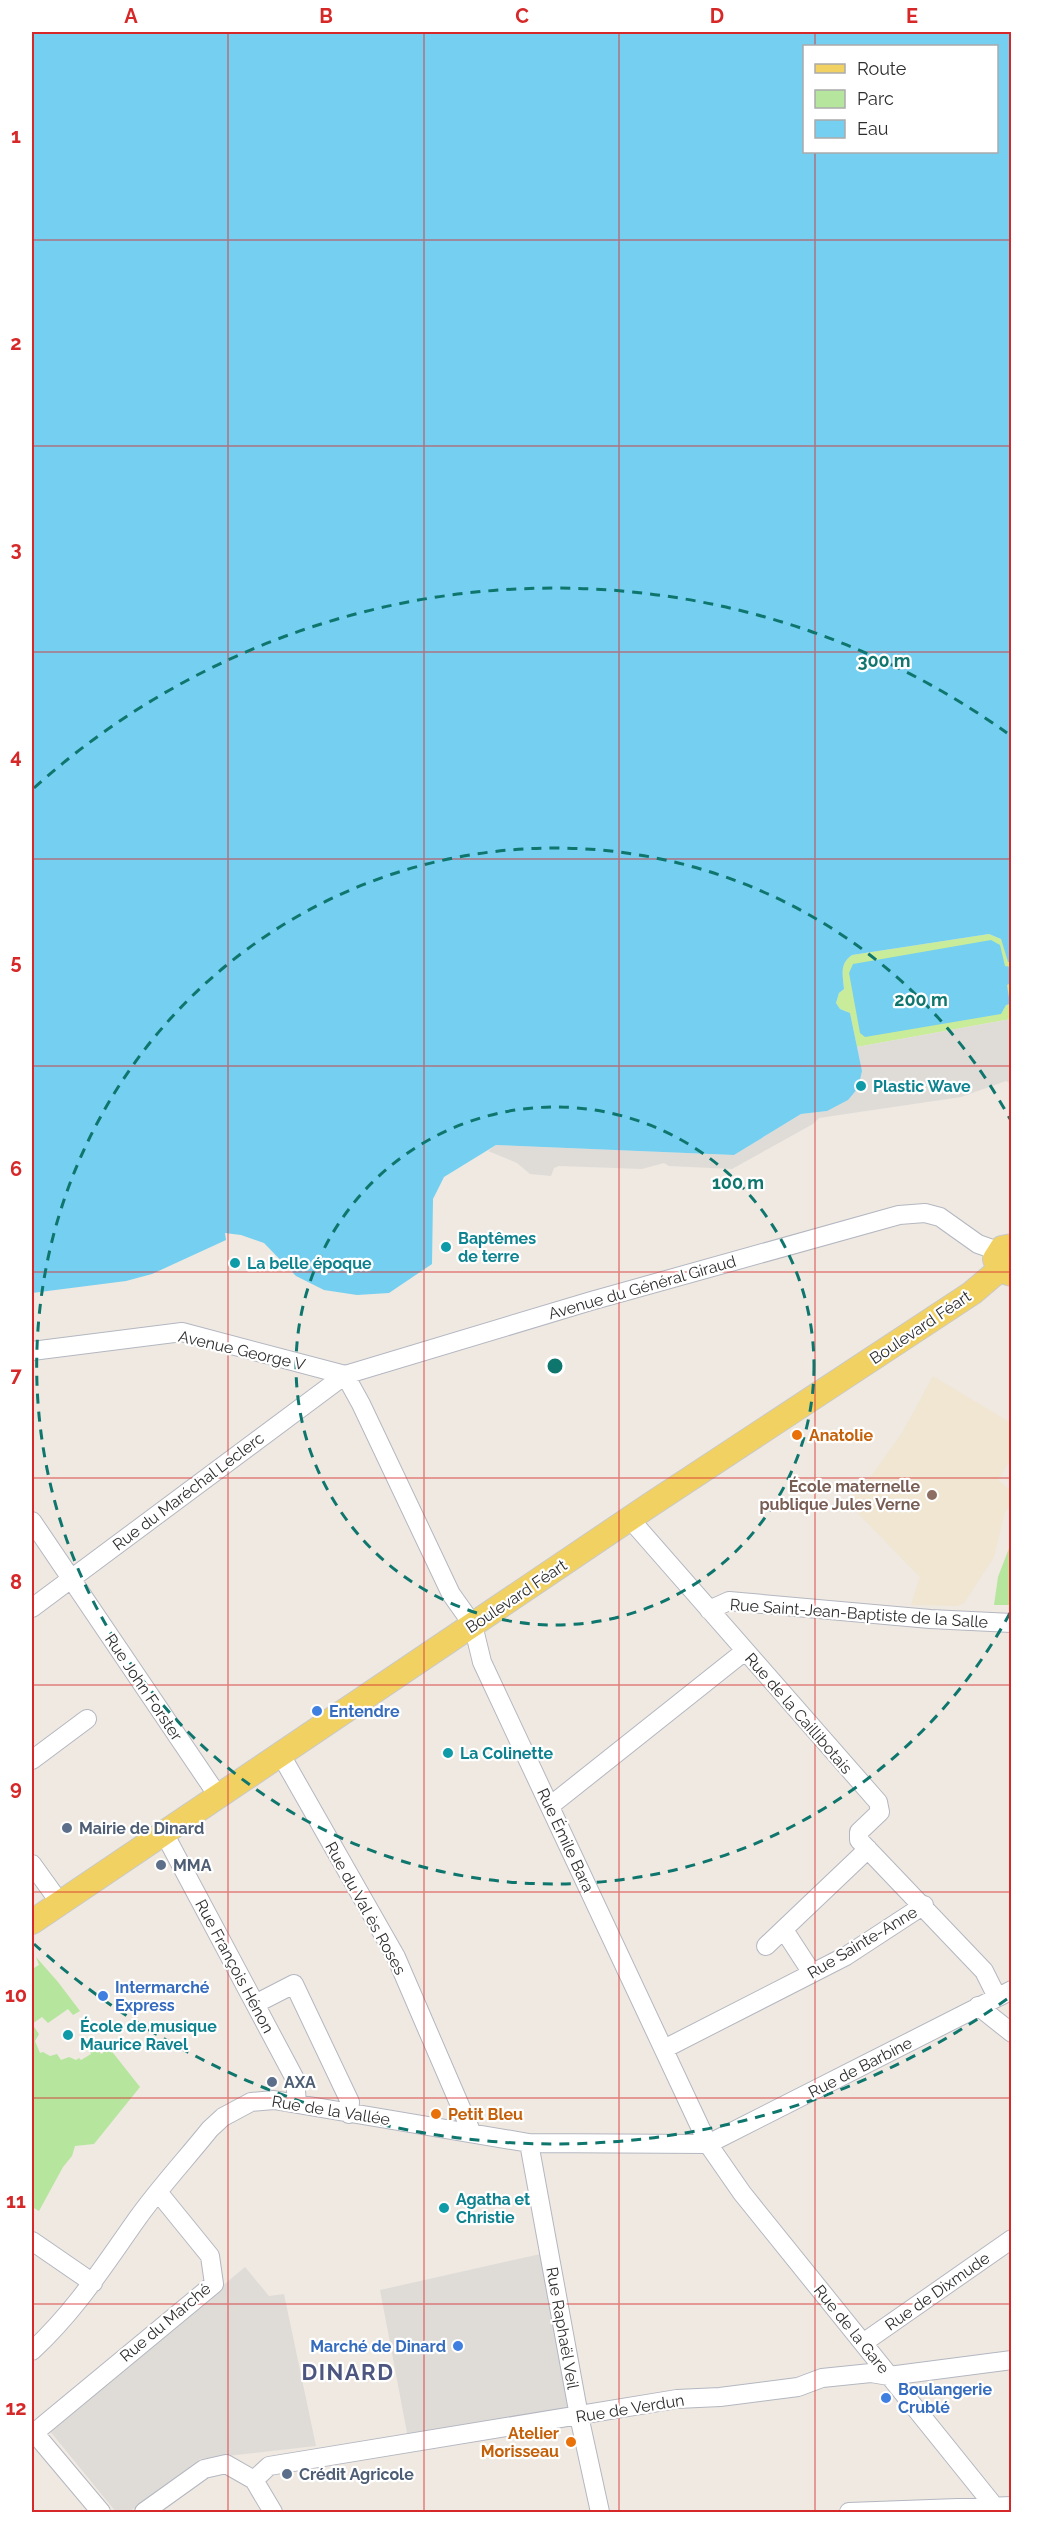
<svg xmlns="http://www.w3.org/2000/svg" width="1043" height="2544" viewBox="0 0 1043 2544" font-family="Raleway,sans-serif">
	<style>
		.education { fill: #f0e6d1 }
		.green { fill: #b6e59e }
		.pitch { fill: #c9ec9a }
		.plaza { fill: #dfdcd8 }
		.water { fill: #75cff0; fill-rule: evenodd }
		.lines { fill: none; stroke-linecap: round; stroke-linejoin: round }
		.minor-casing { stroke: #b4b7c1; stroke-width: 20 }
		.major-casing { stroke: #c9c9c9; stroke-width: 26 }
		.minor { stroke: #fff; stroke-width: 18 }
		.major { stroke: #f2d163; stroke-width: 24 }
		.grid { fill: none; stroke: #d62828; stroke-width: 1.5; stroke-opacity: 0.55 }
		.ring { fill: none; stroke: #0f766e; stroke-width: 3; stroke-dasharray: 10 8 }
		.culture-dot { fill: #0f9aa8; stroke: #fff; stroke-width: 2 }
		.food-dot { fill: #e8710a; stroke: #fff; stroke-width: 2 }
		.education-dot { fill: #8d6e63; stroke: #fff; stroke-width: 2 }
		.shop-dot { fill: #3f7fe0; stroke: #fff; stroke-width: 2 }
		.service-dot { fill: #5c6f8a; stroke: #fff; stroke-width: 2 }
		.labels { text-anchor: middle; stroke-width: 4.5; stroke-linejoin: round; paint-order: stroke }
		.culture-label { font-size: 16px; font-weight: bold; fill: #0d838f; stroke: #fff; text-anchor: start }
		.street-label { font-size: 16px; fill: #2e2e2e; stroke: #fff }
		.food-label { font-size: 16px; font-weight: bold; fill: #c56008; stroke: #fff; text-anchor: start }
		.education-label { font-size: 16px; font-weight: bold; fill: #785e54; stroke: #fff; text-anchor: end }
		.shop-label { font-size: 16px; font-weight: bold; fill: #366cbe; stroke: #fff; text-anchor: start }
		.service-label { font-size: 16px; font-weight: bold; fill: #4e5e75; stroke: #fff; text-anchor: start }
		.district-label { font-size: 22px; font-weight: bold; letter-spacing: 1.5px; fill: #4d5680; stroke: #fff }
		.centre { fill: #0f766e; stroke: #fff; stroke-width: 3 }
		.ring-label { font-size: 18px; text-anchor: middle; font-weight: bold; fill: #0f766e; stroke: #fff; stroke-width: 4.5; stroke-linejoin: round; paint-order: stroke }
		.neatline { fill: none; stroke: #d62828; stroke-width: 2 }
		.grid-label { font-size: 20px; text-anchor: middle; font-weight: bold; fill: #d62828 }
	</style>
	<rect width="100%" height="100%" fill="#efe9e1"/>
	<path class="education" d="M 933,1376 L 1011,1423 L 1011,1459 L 998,1480 L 1011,1491 L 1011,1502 L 1005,1513 L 994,1557 L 964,1603 L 957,1606 L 911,1605 L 920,1577 L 846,1501 L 869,1479 L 902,1433 Z"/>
	<path class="green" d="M 1011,1543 L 1011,1605 L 994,1605 L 998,1577 Z
		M 36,1957 L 58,1982 L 80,2011 L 73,2015 L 68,2009 L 48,2023 L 42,2017 L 32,2024 L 39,2034 L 35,2041 L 40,2053 L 43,2052 L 50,2056 L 57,2054 L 61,2060 L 69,2057 L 76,2060 L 79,2058 L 81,2060 L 91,2054 L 89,2050 L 92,2048 L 88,2043 L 91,2040 L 101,2054 L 104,2052 L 101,2047 L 106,2044 L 140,2087 L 94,2144 L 75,2146 L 72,2156 L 63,2167 L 39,2211 L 32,2207 L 32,1969 L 39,1965 Z"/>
	<path class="pitch" d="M 989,934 L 1001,939 L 1008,961 L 1011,962 L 1011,1019 L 857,1047 L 850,1013 L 840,1009 L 836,1003 L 839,993 L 844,989 C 843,975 839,964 852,955 Z"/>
	<path class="plaza" d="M 1011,1017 L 1011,1084 L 1006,1081 L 961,1097 L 819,1118 L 813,1124 L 732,1169 L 669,1166 L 664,1163 L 642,1169 L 559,1166 L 554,1168 L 551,1176 L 530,1174 L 517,1163 L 488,1151 L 496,1145 L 734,1155 L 801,1114 L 827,1111 L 862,1072 L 857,1047 L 1011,1019 Z
		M 545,2253 L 569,2409 L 408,2438 L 380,2290 Z
		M 245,2267 L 269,2296 L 284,2294 L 316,2446 L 200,2459 L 129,2512 L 116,2512 L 49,2430 Z"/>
	<path class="water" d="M 32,32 L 1011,32 L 1011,962 L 1008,962 L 1001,939 L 989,934 L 852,955 C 839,964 843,975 844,989 L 839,993 L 836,1003 L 840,1009 L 850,1013 L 862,1071 L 858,1088 L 848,1100 L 827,1111 L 801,1114 L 734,1155 L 496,1145 L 444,1177 L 433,1199 L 432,1264 L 389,1293 L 357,1295 L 324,1290 L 296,1276 L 264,1243 L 241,1235 L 225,1233 L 226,1240 L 152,1274 L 126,1281 L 32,1293 ZM 804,46 L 996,46 L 996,152 L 804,152 Z
		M 991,940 L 1000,945 L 1005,966 L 1011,967 L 1011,983 L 1007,985 L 1010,1004 L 1006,1005 L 1001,1014 L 865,1037 L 860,1033 L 849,973 L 853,964 Z"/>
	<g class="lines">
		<g class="minor-casing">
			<path id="minor" d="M 32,1351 L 182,1332 L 345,1375
				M 345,1375 L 361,1404 L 451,1594 L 473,1625 L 482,1662 L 708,2144 L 742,2193 L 999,2512
				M 630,1519 L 878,1802 L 880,1812 L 859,1832 L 859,1840 L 984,1971 L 997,1997
				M 32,1521 L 218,1796
				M 32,1608 L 345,1375 L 591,1301 L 899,1215 L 925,1213 L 940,1217 L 978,1244 L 998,1251
				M 709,1610 L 729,1601 L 930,1619 L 1012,1623
				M 281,1755 L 396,1957 L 471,2131
				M 32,1760 L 87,1719
				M 550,1806 L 745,1651
				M 164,1833 L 295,2079 L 297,2103
				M 32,1864 L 60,1903
				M 784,1930 L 812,1973
				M 766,1946 L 868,1849
				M 255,2004 L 294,1984 L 350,2102 L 349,2114
				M 978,2006 L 1012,2033
				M 664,2049 L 846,1956 L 924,1905
				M 529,2143 L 579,2416 L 600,2512
				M 32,2241 L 93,2283
				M 863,2343 L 1012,2239
				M 32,2351 C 76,2310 103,2267 137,2219 C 159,2188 186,2159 210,2129 L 223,2117 L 251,2102 L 274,2100 L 529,2143 L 708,2144 L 1012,1990
				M 32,2430 L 101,2512
				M 34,2433 L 214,2284 L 210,2256 L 158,2192
				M 254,2480 L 269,2466 L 677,2399 L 720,2397 L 798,2387 L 822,2378 L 871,2373 L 889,2376 L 1012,2360
				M 144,2512 L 204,2469 L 226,2464 L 254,2480 L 273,2512
				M 849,2512 L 1012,2506"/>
		</g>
		<g class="major-casing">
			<path id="major" d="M 1012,1246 L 1002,1248 L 995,1259 L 999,1270 L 1012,1274
				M 32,1922 L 650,1505 L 972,1293 L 999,1270"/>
		</g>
		<use href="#minor" class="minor"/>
		<use href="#major" class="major"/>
	</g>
	<path class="grid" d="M 228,32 L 228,2512M 424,32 L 424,2512M 619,32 L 619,2512M 815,32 L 815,46M 815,152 L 815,2512M 32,240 L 1012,240M 32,446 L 1012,446M 32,652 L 1012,652M 32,859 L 1012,859M 32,1066 L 1012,1066M 32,1272 L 1012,1272M 32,1478 L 1012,1478M 32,1685 L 1012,1685M 32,1892 L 1012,1892M 32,2098 L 1012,2098M 32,2304 L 1012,2304"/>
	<g class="ring">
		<circle cx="555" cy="1366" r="259"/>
		<path d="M1010 1613A518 518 0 1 1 1010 1119"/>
		<path d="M1007 1999A778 778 0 0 1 34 1944M34 788A778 778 0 0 1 1007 733"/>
	</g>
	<g class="culture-dot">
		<circle cx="861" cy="1086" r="6"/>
		<circle cx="446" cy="1247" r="6"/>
		<circle cx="235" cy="1263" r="6"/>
		<circle cx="448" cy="1753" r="6"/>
		<circle cx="68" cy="2035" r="6"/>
		<circle cx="444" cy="2208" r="6"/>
	</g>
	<g class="food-dot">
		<circle cx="797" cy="1435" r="6"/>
		<circle cx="436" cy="2114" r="6"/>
		<circle cx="571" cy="2442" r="6"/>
	</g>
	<circle class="education-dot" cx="932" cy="1495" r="6"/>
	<g class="shop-dot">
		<circle cx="317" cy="1711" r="6"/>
		<circle cx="103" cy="1996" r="6"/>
		<circle cx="458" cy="2346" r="6"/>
		<circle cx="886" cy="2398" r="6"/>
	</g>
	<g class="service-dot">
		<circle cx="67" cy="1828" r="6"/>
		<circle cx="161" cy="1865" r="6"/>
		<circle cx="272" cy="2082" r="6"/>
		<circle cx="287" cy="2474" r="6"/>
	</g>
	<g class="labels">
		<g class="culture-label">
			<text x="873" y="1092">Plastic Wave</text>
			<text x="458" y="1244">Baptêmes<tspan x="458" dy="18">de terre</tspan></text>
			<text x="247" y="1269">La belle époque</text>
			<text x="460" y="1759">La Colinette</text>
			<text x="80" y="2032">École de musique<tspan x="80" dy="18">Maurice Ravel</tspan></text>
			<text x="456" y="2205">Agatha et<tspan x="456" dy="18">Christie</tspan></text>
		</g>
		<g class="street-label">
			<text transform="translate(642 1287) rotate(-16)" y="6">Avenue du Général Giraud</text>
			<text transform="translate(920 1327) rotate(-34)" y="6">Boulevard Féart</text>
			<text transform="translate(242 1350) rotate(13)" y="6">Avenue George V</text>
			<text transform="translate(188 1491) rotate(-37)" y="6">Rue du Maréchal Leclerc</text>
			<text transform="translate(516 1596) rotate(-34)" y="6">Boulevard Féart</text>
			<text transform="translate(859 1613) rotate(4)" y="6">Rue Saint-Jean-Baptiste de la Salle</text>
			<text transform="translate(144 1687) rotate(56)" y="6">Rue John Forster</text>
			<text transform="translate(799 1713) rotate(49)" y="6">Rue de la Caillibotais</text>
			<text transform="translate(566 1840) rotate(65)" y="6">Rue Émile Bara</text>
			<text transform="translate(366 1908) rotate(61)" y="6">Rue du Val ès Roses</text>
			<text transform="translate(862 1942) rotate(-31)" y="6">Rue Sainte-Anne</text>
			<text transform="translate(235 1966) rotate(62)" y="6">Rue François Hénon</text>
			<text transform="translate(860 2067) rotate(-27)" y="6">Rue de Barbine</text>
			<text transform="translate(331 2110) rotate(9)" y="6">Rue de la Vallée</text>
			<text transform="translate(937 2291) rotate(-35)" y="6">Rue de Dixmude</text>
			<text transform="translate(165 2322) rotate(-40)" y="6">Rue du Marché</text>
			<text transform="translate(563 2328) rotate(80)" y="6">Rue Raphaël Veil</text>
			<text transform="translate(852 2329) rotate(51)" y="6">Rue de la Gare</text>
			<text transform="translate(630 2408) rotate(-9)" y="6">Rue de Verdun</text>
		</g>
		<g class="food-label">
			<text x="809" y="1441">Anatolie</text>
			<text x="448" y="2120">Petit Bleu</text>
			<text x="559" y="2439" text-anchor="end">Atelier<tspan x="559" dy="18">Morisseau</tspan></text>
		</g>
		<g class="education-label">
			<text x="920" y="1492">École maternelle<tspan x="920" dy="18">publique Jules Verne</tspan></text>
		</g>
		<g class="shop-label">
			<text x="329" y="1717">Entendre</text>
			<text x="115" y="1993">Intermarché<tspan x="115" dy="18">Express</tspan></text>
			<text x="446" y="2352" text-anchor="end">Marché de Dinard</text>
			<text x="898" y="2395">Boulangerie<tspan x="898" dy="18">Crublé</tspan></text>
		</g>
		<g class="service-label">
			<text x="79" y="1834">Mairie de Dinard</text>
			<text x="173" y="1871">MMA</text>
			<text x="284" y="2088">AXA</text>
			<text x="299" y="2480">Crédit Agricole</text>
		</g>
		<g class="district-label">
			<text x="348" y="2380">DINARD</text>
		</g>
	</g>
	<circle cx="555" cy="1366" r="9" class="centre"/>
	<g class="ring-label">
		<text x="884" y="667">300 m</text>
		<text x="921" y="1006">200 m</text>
		<text x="738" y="1189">100 m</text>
	</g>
	<rect width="1043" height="2544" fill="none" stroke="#ffffff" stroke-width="66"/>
	<rect x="803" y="45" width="195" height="108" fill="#ffffff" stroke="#ababab" stroke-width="1.5"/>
	<rect x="815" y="64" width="30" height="9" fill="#f2d163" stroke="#ababab" stroke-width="1.5"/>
	<text x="857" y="75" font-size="18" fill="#2e2e2e">Route</text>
	<rect x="815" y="90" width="30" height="18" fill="#b6e59e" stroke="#ababab" stroke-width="1.5"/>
	<text x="857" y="105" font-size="18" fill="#2e2e2e">Parc</text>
	<rect x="815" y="120" width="30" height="18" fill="#75cff0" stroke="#ababab" stroke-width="1.5"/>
	<text x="857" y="135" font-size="18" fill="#2e2e2e">Eau</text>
	<rect x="33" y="33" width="977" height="2478" class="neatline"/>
	<g class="grid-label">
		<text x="131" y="23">A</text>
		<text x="326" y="23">B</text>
		<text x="522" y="23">C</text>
		<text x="717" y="23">D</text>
		<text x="912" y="23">E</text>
		<text x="16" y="143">1</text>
		<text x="16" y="350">2</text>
		<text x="16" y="556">3</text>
		<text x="16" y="763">4</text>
		<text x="16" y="969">5</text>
		<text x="16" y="1176">6</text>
		<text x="16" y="1382">7</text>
		<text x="16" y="1589">8</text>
		<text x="16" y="1795">9</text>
		<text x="16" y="2002">10</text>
		<text x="16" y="2208">11</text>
		<text x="16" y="2415">12</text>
	</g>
</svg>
